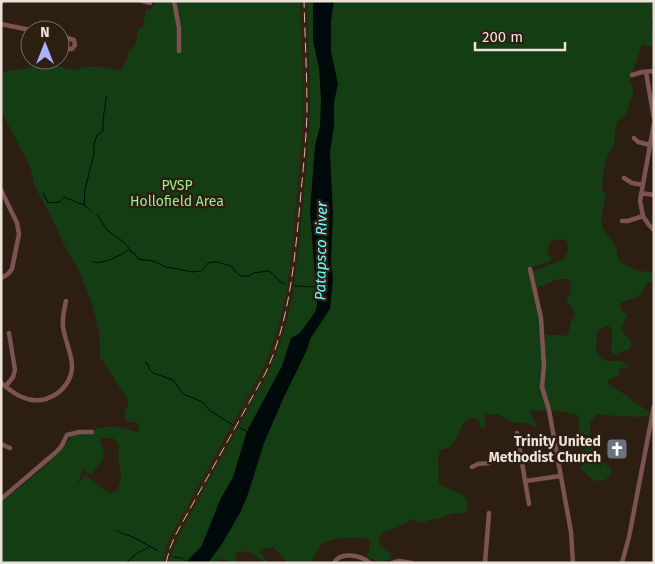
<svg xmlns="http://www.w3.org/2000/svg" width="655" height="564" viewBox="0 0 655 564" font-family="'Fira Sans',sans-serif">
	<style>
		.built { fill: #352210 }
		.green { fill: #153d13; fill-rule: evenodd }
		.water { fill: #000a0b }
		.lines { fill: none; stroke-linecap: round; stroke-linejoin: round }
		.stream { stroke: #000a0b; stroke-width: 1 }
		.minor { stroke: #7c5351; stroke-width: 4.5 }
		.rail { stroke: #c6bbb2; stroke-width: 1; stroke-dasharray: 10 5; stroke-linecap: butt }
		.labels { text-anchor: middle; stroke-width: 5; stroke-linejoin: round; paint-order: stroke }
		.park-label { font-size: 14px; fill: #98ef91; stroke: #2c1e11 }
		.poi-label { font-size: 14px; font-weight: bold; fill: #ece2da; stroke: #2c1e11; text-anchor: end }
		.water-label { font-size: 15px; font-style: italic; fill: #6efaff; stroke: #2c1e11 }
	</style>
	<rect width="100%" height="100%" fill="#2c1e11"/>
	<path class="built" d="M 300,1 L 307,1 L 310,97 L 309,132 L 298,253 L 291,295 L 282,338 L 276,357 L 267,375 L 179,535 L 173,549 L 169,563 L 162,563 L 166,546 L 173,532 L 261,372 L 269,354 L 275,336 L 281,311 L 291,252 L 302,131 L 303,97 Z"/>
	<path class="green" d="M 155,1 L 300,1 C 301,38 303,75 303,111 C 302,145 298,179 295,213 C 291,265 285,325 261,372 L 173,532 L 166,546 L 162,563 L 1,563 L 1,501 L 4,500 C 28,480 55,461 72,435 L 94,431 L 96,428 C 112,426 122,427 137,432 L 139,429 L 137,422 L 127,422 L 124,412 L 128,407 L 128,400 L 100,357 L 99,326 L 96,328 L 97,321 L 92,304 L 81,275 L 63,243 L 55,224 L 39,194 L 36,190 L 30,166 L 3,115 L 1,108 L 1,72 L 27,68 L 42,63 L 51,62 L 60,67 L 74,70 L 85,67 L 100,67 L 121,71 L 127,58 L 129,51 C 138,48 136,37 138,29 L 143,28 L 146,9 L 149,10 L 154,6 ZM 103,438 L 113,438 L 119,446 L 118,457 L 121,477 L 117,491 L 110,493 C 100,489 94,481 85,475 L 77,485 L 84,467 L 86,471 L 92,475 C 101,457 109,461 100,440 Z
		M 307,1 L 654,1 L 654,16 L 651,21 L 652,30 L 654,32 L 654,45 L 650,47 L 642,44 L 630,81 L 634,93 L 630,100 L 626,114 L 618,120 L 615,130 L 614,145 L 608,154 L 604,167 L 602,190 L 606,194 L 601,223 L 602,227 L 616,247 L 619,261 L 636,270 L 654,273 L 654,281 C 643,282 646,289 639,295 C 634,301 626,299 620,304 L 620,308 L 627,316 L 621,329 L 631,342 L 631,346 L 629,350 L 620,352 L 616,355 L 612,353 C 609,343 616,335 609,326 L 605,326 L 597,332 L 596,351 L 598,355 L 606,361 L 621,361 L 629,368 L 619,368 L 620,372 L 617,376 L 609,380 L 608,384 L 629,397 L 634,402 L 650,412 L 649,417 L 638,416 L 636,418 L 629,416 L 616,416 L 597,414 L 590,423 C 590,432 591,444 596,452 C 599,459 607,465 612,471 C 609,480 599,485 591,478 C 587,475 586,472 581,469 L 583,465 L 587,463 L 587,457 L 579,430 L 578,415 C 559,410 548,410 529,411 L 536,424 L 535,428 C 529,421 523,424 514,422 C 508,421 503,418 499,414 L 484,415 L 486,425 L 483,429 L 480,426 L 479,421 C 463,408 460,438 451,446 C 448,449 444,449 440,450 L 438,459 L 439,483 L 443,486 L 462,494 L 465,497 L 468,507 L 466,511 L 462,514 L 453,513 L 439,519 L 435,518 L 421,523 L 417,522 L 413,519 C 408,521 403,524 398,527 C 389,531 379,530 379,544 L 389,552 L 391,557 L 393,558 C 377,564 381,564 366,556 L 369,551 L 370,539 C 356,537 334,537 321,544 L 311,563 L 286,563 L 285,560 L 273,547 L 260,550 L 260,553 L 269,563 L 264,563 L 259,558 L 248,551 L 235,553 L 237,560 L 239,563 L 230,563 L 227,560 L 219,559 L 217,563 L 169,563 L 173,549 L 179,535 L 267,375 C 292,326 297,267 302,213 C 305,179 309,145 310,111 C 310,75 308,38 307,1 ZM 563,239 L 567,242 L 568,251 L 565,255 L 565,259 L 533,271 L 536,288 L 558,279 L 568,279 C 572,286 572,294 566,299 L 574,311 L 575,315 L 570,324 L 569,333 L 565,336 L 560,335 L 545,335 L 545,342 L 542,342 L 540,318 L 528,269 L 552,260 L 547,251 L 550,242 L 554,240 Z"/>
	<path class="water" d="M 313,1 L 334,1 L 331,21 L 331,52 L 338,84 L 334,102 L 334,126 L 330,153 L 333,213 L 331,261 L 333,279 L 330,309 L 310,339 L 307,350 L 283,399 L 264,443 L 248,494 L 241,511 L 222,544 L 208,563 L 185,563 L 201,547 L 209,528 L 220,500 L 233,477 L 247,431 L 282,366 L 291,338 L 300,333 L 313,315 L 316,310 L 317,304 L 310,211 L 315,146 L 320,126 L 321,100 L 319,68 L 313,41 Z"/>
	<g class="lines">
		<path class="stream" d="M 43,193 L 48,203 L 59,202 L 64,197 L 84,205 L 91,211
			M 84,205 L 85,189 L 94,154 L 94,144 L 97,135 L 103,131 C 102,120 105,109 106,98 L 107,96
			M 97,215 L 108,231 L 121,240 L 131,250
			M 93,262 C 103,265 119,256 128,250 L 134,253 L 138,259 L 153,261 L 166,267 L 178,269 L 192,272 L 201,271 L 204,268 L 208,263 L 212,262 L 217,262 L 231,266 L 238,274 L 242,276 L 250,276 L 253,273 L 268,271 C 276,274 277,282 285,284
			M 295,286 L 317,287
			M 145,362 L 148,364 L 149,369 L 153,373 L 173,380 L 183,394 L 196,399 L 204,403 L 209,410 L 233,425
			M 240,428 L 246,431
			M 116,530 L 121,533 L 133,537 L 158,551
			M 174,557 L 182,558 L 188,563
			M 126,563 L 136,554 L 149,547"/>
		<path class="minor" d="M 143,1 L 150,3
			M 174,1 L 179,28 L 179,51
			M 1,3 L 2,1
			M 1,24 L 30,30
			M 60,36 L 74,40 L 75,45 L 72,49 C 64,50 65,43 66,38
			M 646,72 L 654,119
			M 632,75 L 642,72 L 654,71
			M 654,123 L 640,201 L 643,216 L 649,225 L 654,230
			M 634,138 L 638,142 L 650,145
			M 624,178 L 632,183 L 643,185
			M 1,190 L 17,223 L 19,234 L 12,269 L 8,274 L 1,278
			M 641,193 L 654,195
			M 622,221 L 628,221 L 643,216
			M 530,269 L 541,318 L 544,366 L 542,387 L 549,410 L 571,532 L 573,563
			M 1,383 C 15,394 27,404 46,399 C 55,396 62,391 67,383 C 79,365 66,347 63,327 C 62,318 64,310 66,301
			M 6,386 L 13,377 L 15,370 L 9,333
			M 517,433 L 529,504
			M 1,444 L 10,448
			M 472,467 L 478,464 L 489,463 L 508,456 L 520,453
			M 526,481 L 560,476
			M 1,499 L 55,453 L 61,447 L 67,435 L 79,432 L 92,432
			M 334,563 C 340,551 361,555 370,563
			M 392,563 L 399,561 L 412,563
			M 485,563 L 489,513
			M 622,563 L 629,537 L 654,406"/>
		<path class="rail" d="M 166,563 L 170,548 L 176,534 L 265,374 C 288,326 294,267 299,214 C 302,180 306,146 307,112 C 307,75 305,38 304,1"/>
	</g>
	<defs>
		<g id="church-square" transform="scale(1.125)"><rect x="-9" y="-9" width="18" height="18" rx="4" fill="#6b7280" stroke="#2c1e11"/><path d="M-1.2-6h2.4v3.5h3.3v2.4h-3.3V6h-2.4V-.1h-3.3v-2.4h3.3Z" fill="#fff"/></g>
	</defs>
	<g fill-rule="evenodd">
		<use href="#church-square" x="617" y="449"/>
	</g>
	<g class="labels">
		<g class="park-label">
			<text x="177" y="190">PVSP<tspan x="177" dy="16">Hollofield Area</tspan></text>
		</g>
		<g class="poi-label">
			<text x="601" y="446">Trinity United<tspan x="601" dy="16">Methodist Church</tspan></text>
		</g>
		<g class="water-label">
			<text transform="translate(321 251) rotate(-89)" y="5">Patapsco River</text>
		</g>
	</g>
	<rect width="655" height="564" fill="none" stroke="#ece2da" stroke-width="5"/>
	<g transform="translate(45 45)"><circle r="24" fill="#2c1e11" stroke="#796c61"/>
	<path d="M0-4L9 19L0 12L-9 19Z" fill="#acaffb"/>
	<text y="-8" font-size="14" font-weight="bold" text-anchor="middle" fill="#ece2da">N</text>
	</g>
	<path d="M475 42v8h90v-8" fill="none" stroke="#ece2da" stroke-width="2.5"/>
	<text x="482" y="42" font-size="15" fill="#ece2da" stroke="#2c1e11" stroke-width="4" paint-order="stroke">200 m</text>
</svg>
